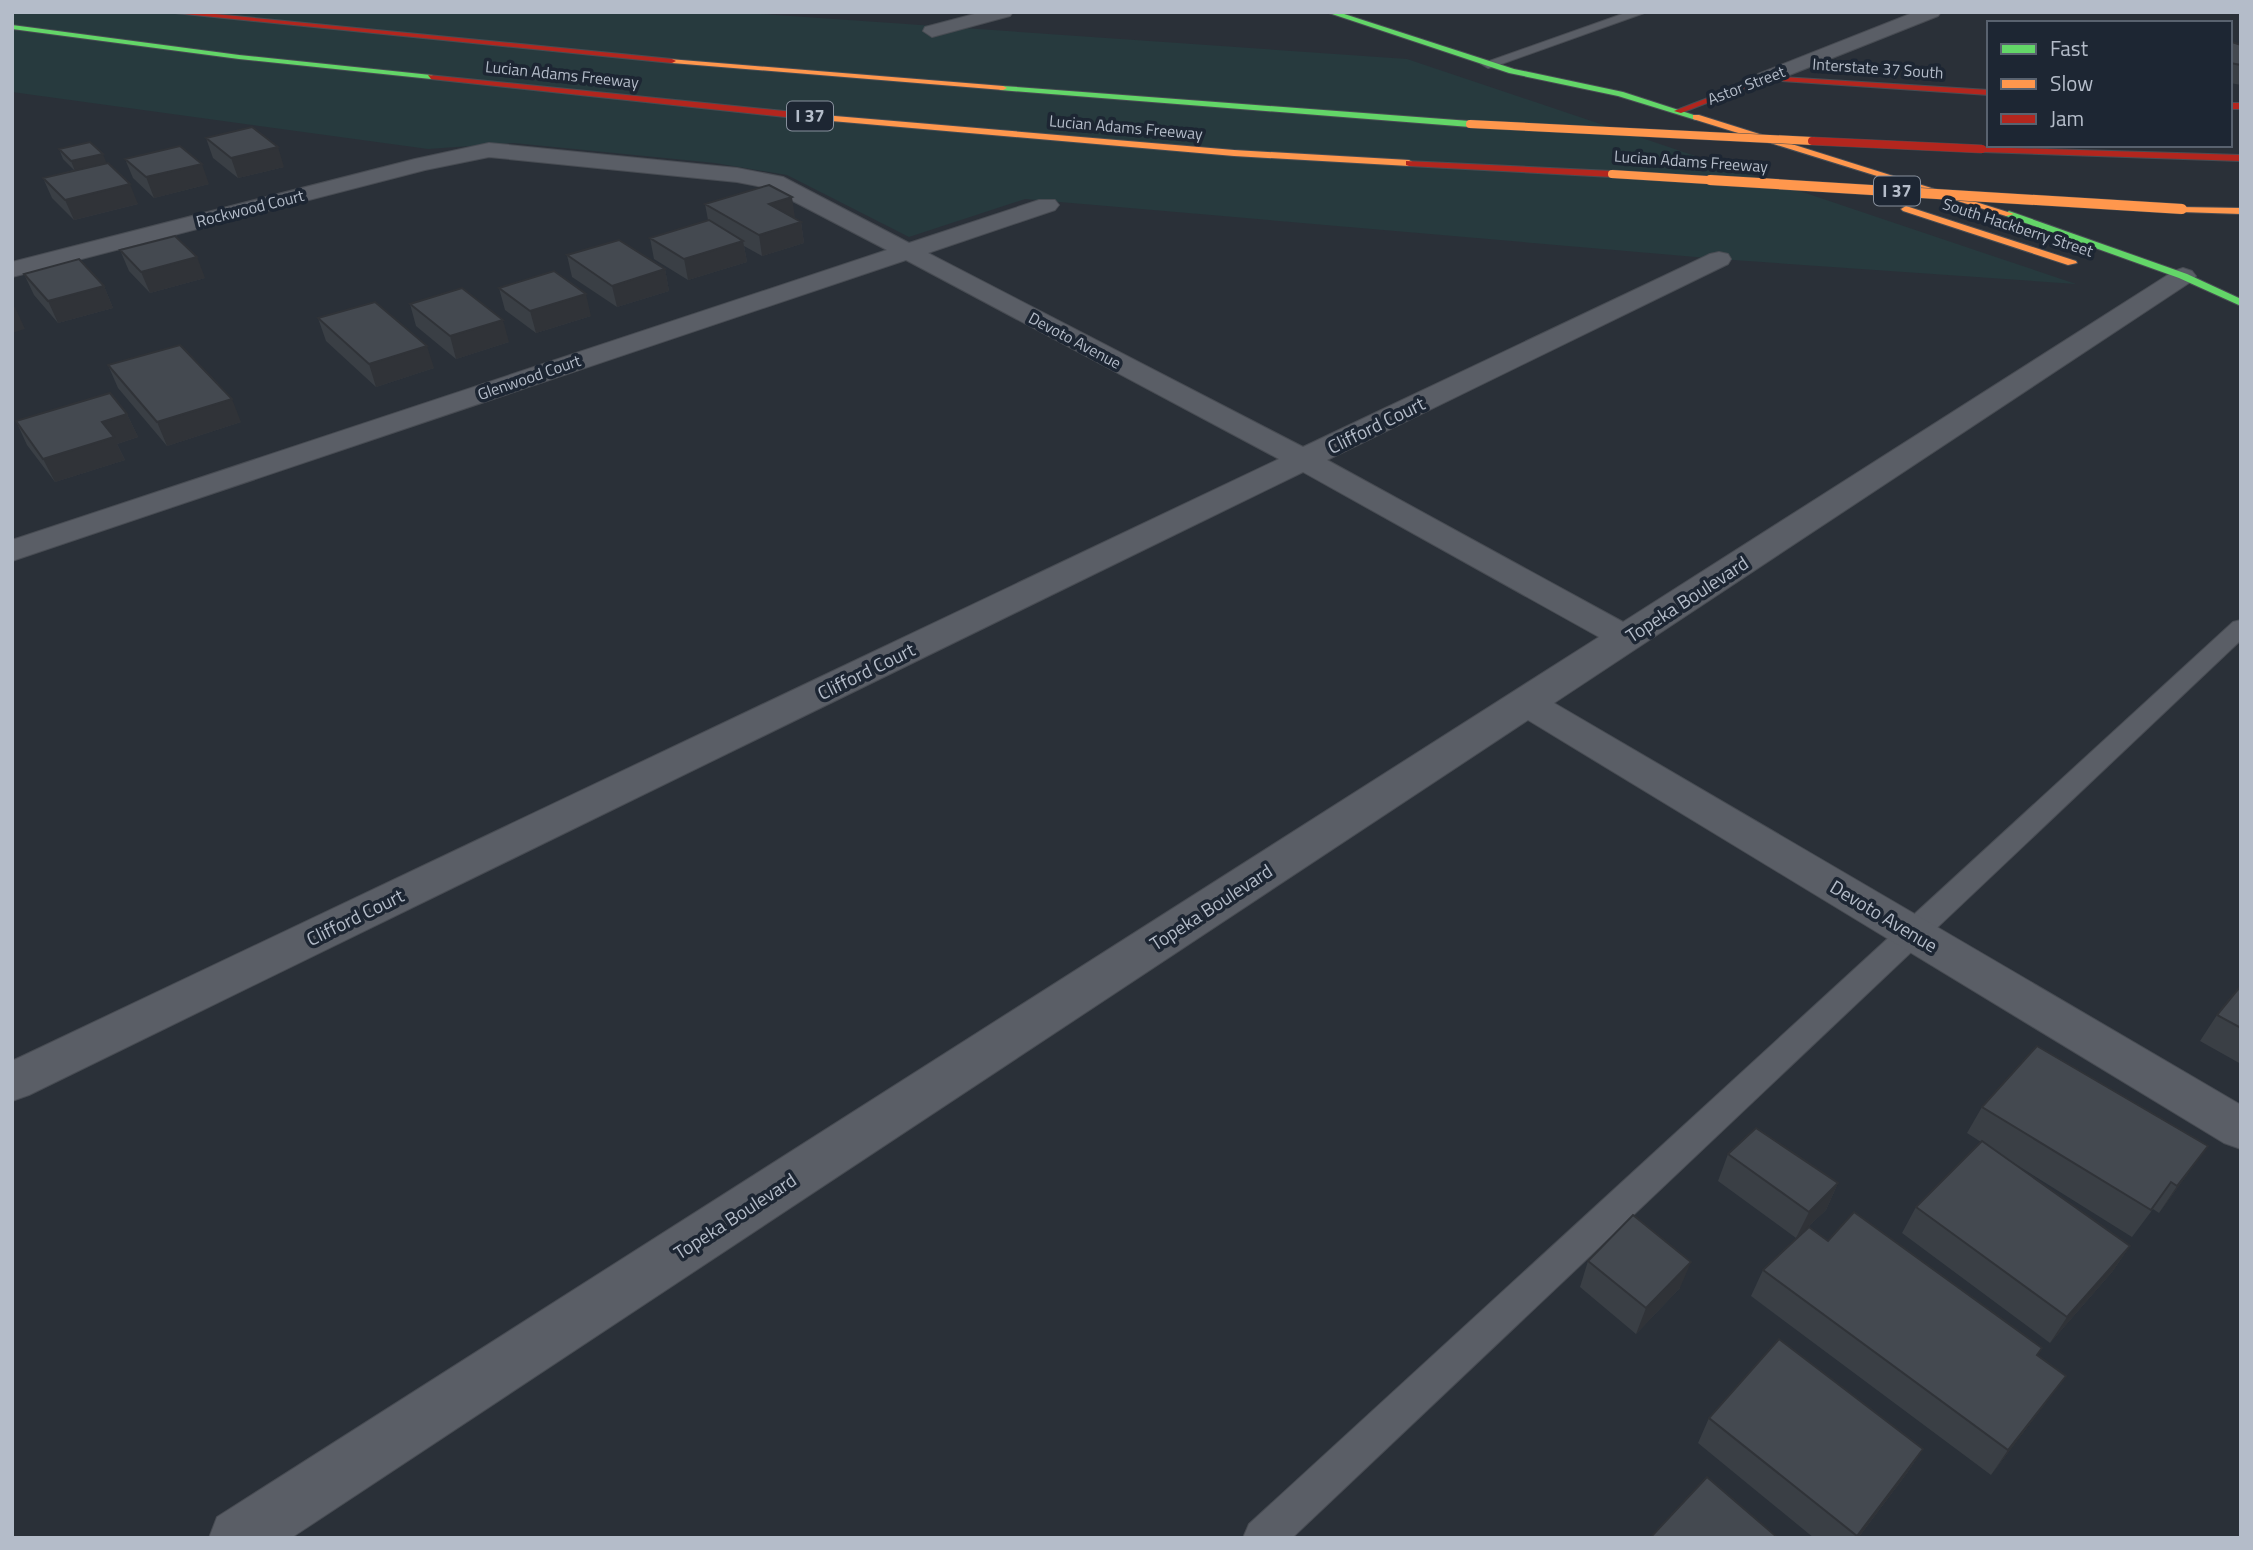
<svg xmlns="http://www.w3.org/2000/svg" width="2253" height="1550" viewBox="0 0 2253 1550" font-family="'Titillium Web',sans-serif">
	<style>
		.green { fill: #273a3e }
		.lines { fill: none; stroke-linecap: round; stroke-linejoin: round }
		.lane-casing { stroke: #484c53; stroke-width: 2 }
		.street-casing { stroke: #484c53; stroke-width: 2 }
		.fast-casing { stroke: #484c53; stroke-width: 2 }
		.slow-casing { stroke: #484c53; stroke-width: 2 }
		.jam-casing { stroke: #484c53; stroke-width: 2 }
		.lane { fill: #5a5e66; fill-rule: evenodd }
		.street { fill: #5a5e66; fill-rule: evenodd }
		.fast { fill: #63d668; fill-rule: evenodd }
		.slow { fill: #ff974d; fill-rule: evenodd }
		.jam { fill: #b3261e; fill-rule: evenodd }
		.slow-bridge-far1-casing { stroke: #474c53; stroke-width: 9; stroke-linecap: butt }
		.slow-bridge-casing { stroke: #474c53; stroke-width: 11; stroke-linecap: butt }
		.jam-bridge-casing { stroke: #474c53; stroke-width: 9; stroke-linecap: butt }
		.slow-bridge-far1 { stroke: #ff974d; stroke-width: 8 }
		.slow-bridge { stroke: #ff974d; stroke-width: 10 }
		.jam-bridge { stroke: #b3261e; stroke-width: 8 }
		.wall { fill: #3a3f45 }
		.shaded-wall { fill: #303338 }
		.building { fill: #444950; stroke: #303338; stroke-width: 2 }
		.labels { text-anchor: middle; stroke-width: 7; stroke-linejoin: round; paint-order: stroke }
		.far-street-label { font-size: 16px; fill: #b4bcc9; stroke: #1d2633 }
		.shield { fill: #1d2633; stroke: #878f9c; stroke-width: 2 }
		.shield-label { font-size: 18px; font-weight: bold; fill: #b4bcc9 }
		.street-label { font-size: 19px; fill: #b4bcc9; stroke: #1d2633 }
	</style>
	<rect width="100%" height="100%" fill="#2a3038"/>
	<path class="green" d="M 12,12 L 733,12 L 1407,59 L 2076,284 L 1719,259 L 1025,199 L 909,237 L 787,175 L 715,163 L 514,143 L 428,149 L 12,92 Z"/>
	<g class="lines">
		<g class="lane-casing">
			<path id="lane" d="M 1628,12 L 1647,12 L 1493,67 L 1488,68 L 1481,64 Z
				M 2241,620 L 2241,640 L 1292,1538 L 1243,1538 L 1249,1524 L 2233,622 Z"/>
		</g>
		<g class="street-casing">
			<path id="street" d="M 982,12 L 1013,12 L 1010,16 L 932,37 L 923,31 L 925,27 Z
				M 1915,12 L 1941,12 L 1938,16 L 1772,82 L 1758,82 L 1755,78 L 1758,74 Z
				M 489,143 L 737,168 L 783,177 L 909,243 L 1039,200 L 1055,200 L 1059,205 L 1055,210 L 928,253 L 1303,447 L 1710,254 L 1719,252 L 1728,254 L 1731,259 L 1728,264 L 1327,460 L 1623,622 L 2174,271 L 2183,268 L 2192,271 L 2196,276 L 2192,281 L 1554,703 L 2241,1105 L 2241,1149 L 2224,1143 L 1528,720 L 291,1538 L 209,1538 L 217,1517 L 1599,637 L 1303,472 L 29,1095 L 12,1101 L 12,1061 L 1279,459 L 906,260 L 12,561 L 12,540 L 887,250 L 768,188 L 737,182 L 489,157 L 425,170 L 12,277 L 12,262 L 415,159 Z"/>
		</g>
		<g class="fast-casing">
			<path id="fast" d="M 1326,12 L 1338,12 L 1514,69 L 1623,92 L 1700,117 L 1696,120 L 1618,96 L 1509,73 Z
				M 12,25 L 239,55 L 431,75 L 435,77 L 431,79 L 239,59 L 12,29 Z
				M 1003,86 L 1470,121 L 1474,124 L 1470,127 L 1000,90 L 999,88 Z
				M 2009,211 L 2187,274 L 2241,299 L 2241,306 L 2179,278 L 2006,216 L 2004,214 Z"/>
		</g>
		<g class="slow-casing">
			<path id="slow" d="M 669,59 L 1003,86 L 1007,88 L 1003,90 L 672,63 Z
				M 823,115 L 1234,150 L 1409,160 L 1414,163 L 1409,166 L 1234,156 L 820,120 L 820,116 Z
				M 1693,115 L 1699,115 L 2014,214 L 2006,216 L 1693,119 Z
				M 1906,206 L 2076,261 L 2077,263 L 2068,265 L 1903,211 L 1901,209 Z
				M 2179,207 L 2241,208 L 2241,214 L 2182,212 L 2177,209 Z"/>
		</g>
		<g class="jam-casing">
			<path id="jam" d="M 165,12 L 194,12 L 672,59 L 676,61 L 672,63 Z
				M 428,75 L 823,115 L 827,118 L 823,121 L 431,79 Z
				M 1765,76 L 1989,90 L 1989,95 L 1766,80 L 1681,113 L 1674,111 Z
				M 2230,103 L 2241,103 L 2241,109 L 2230,109 Z
				M 1979,147 L 2241,155 L 2241,161 L 1982,152 L 1979,151 Z
				M 1406,161 L 1612,171 L 1617,174 L 1612,177 L 1409,166 L 1406,165 Z"/>
		</g>
		<use href="#lane" class="lane"/>
		<use href="#street" class="street"/>
		<use href="#fast" class="fast"/>
		<use href="#slow" class="slow"/>
		<use href="#jam" class="jam"/>
		<g class="slow-bridge-far1-casing">
			<path id="slow-bridge-far1" d="M 1470,124 L 1812,141
				M 1612,174 L 1739,182"/>
		</g>
		<g class="slow-bridge-casing">
			<path id="slow-bridge" d="M 1710,180 L 2182,209"/>
		</g>
		<g class="jam-bridge-casing">
			<path id="jam-bridge" d="M 1812,141 L 1982,149"/>
		</g>
		<use href="#slow-bridge-far1" class="slow-bridge-far1"/>
		<use href="#slow-bridge" class="slow-bridge"/>
		<use href="#jam-bridge" class="jam-bridge"/>
	</g>
	<path class="wall" d="M 2230,43 L 2241,45 L 2241,85 L 2230,83 Z
		M 206,138 L 284,167 L 238,178 L 213,158 Z
		M 59,149 L 107,163 L 138,204 L 74,220 L 52,198 L 43,178 L 74,170 L 63,159 Z
		M 125,159 L 209,184 L 154,198 L 133,178 Z
		M 705,204 L 795,218 L 801,222 L 804,243 L 762,256 L 744,246 L 747,262 L 688,280 L 654,259 L 650,238 L 708,220 Z
		M 120,250 L 205,278 L 150,293 L 129,271 Z
		M 567,255 L 665,269 L 669,291 L 617,307 L 572,277 Z
		M 24,274 L 104,286 L 113,308 L 58,323 L 34,295 Z
		M 499,288 L 591,316 L 536,333 L 505,310 Z
		M 410,304 L 509,342 L 456,359 L 416,326 Z
		M 318,318 L 434,368 L 376,387 L 326,341 Z
		M 108,365 L 241,422 L 167,446 L 118,388 Z
		M 127,414 L 138,437 L 117,444 L 125,460 L 55,482 L 27,445 L 16,421 Z
		M 2241,989 L 2241,1064 L 2200,1041 L 2217,1015 Z
		M 1982,1107 L 2189,1172 L 2159,1213 L 2153,1209 L 2132,1237 L 2001,1155 L 2130,1246 L 2112,1272 L 2050,1343 L 1902,1233 L 1916,1207 L 1981,1142 L 1967,1133 Z
		M 1728,1154 L 1838,1183 L 1826,1210 L 1796,1238 L 1718,1181 Z
		M 1828,1241 L 2042,1348 L 2037,1356 L 2066,1376 L 1991,1475 L 1751,1296 L 1763,1270 Z
		M 1588,1261 L 1680,1288 L 1636,1334 L 1580,1287 Z
		M 1709,1418 L 1923,1449 L 1907,1473 L 1858,1538 L 1814,1538 L 1698,1443 Z"/>
	<path class="shaded-wall" d="M 278,147 L 284,167 L 238,178 L 231,158 Z
		M 103,154 L 107,164 L 75,171 L 71,161 Z
		M 202,164 L 209,184 L 154,198 L 146,177 Z
		M 130,184 L 138,204 L 74,220 L 65,200 Z
		M 792,197 L 795,218 L 769,204 Z
		M 801,222 L 804,243 L 762,256 L 759,235 Z
		M 743,241 L 747,262 L 688,280 L 684,259 Z
		M 197,257 L 205,278 L 150,293 L 141,272 Z
		M 665,269 L 669,291 L 617,307 L 612,286 Z
		M 104,286 L 113,308 L 58,323 L 48,301 Z
		M 586,294 L 591,316 L 536,333 L 530,311 Z
		M 15,307 L 25,329 L 12,333 L 12,308 Z
		M 503,320 L 509,342 L 456,359 L 450,336 Z
		M 427,346 L 434,368 L 376,387 L 369,364 Z
		M 232,399 L 241,422 L 167,446 L 157,422 Z
		M 127,414 L 138,437 L 117,444 L 125,460 L 55,482 L 43,459 L 102,422 Z
		M 2208,1146 L 2189,1172 L 2159,1213 L 2177,1186 Z
		M 1838,1183 L 1826,1210 L 1796,1238 L 1809,1212 Z
		M 2130,1246 L 2112,1272 L 2050,1343 L 2067,1317 Z
		M 1691,1262 L 1680,1288 L 1636,1334 L 1646,1308 Z
		M 2066,1376 L 2047,1401 L 1991,1475 L 2008,1450 Z
		M 1923,1449 L 1907,1473 L 1858,1538 L 1855,1538 Z"/>
	<path class="building" d="M 2232,42 L 2241,45 L 2241,65 L 2230,63 L 2230,43 Z
		M 252,127 L 278,147 L 231,158 L 206,138 Z
		M 90,142 L 103,154 L 71,161 L 59,149 Z
		M 180,146 L 202,164 L 146,177 L 125,159 Z
		M 108,163 L 130,184 L 65,200 L 43,178 Z
		M 769,185 L 792,197 L 769,204 L 801,222 L 759,235 L 705,204 Z
		M 709,220 L 743,241 L 684,259 L 650,238 Z
		M 175,236 L 197,257 L 141,272 L 120,250 Z
		M 619,240 L 665,269 L 612,286 L 567,255 Z
		M 79,259 L 104,286 L 48,301 L 24,274 Z
		M 554,271 L 586,294 L 530,311 L 499,288 Z
		M 462,288 L 503,320 L 450,336 L 410,304 Z
		M 375,302 L 427,346 L 369,364 L 318,318 Z
		M 180,345 L 232,399 L 157,422 L 108,365 Z
		M 110,393 L 127,414 L 102,422 L 114,437 L 43,459 L 16,421 Z
		M 2239,988 L 2241,989 L 2241,1028 L 2217,1015 Z
		M 2037,1046 L 2208,1146 L 2177,1186 L 2171,1182 L 2151,1210 L 1982,1107 Z
		M 1756,1128 L 1838,1183 L 1809,1212 L 1728,1154 Z
		M 1982,1141 L 2130,1246 L 2067,1317 L 1916,1207 Z
		M 1854,1212 L 2042,1348 L 2037,1355 L 2066,1376 L 2008,1450 L 1763,1270 L 1809,1227 L 1828,1241 Z
		M 1633,1215 L 1691,1262 L 1646,1308 L 1588,1261 Z
		M 1779,1339 L 1923,1449 L 1857,1536 L 1709,1418 Z
		M 1707,1477 L 1778,1538 L 1650,1538 Z"/>
	<g class="labels">
		<g class="far-street-label">
			<text transform="translate(1878 68) rotate(4)" y="6">Interstate 37 South</text>
			<text transform="translate(562 74) rotate(6)" y="6">Lucian Adams Freeway</text>
			<text transform="translate(1746 85) rotate(-21)" y="6">Astor Street</text>
			<text transform="translate(1126 127) rotate(5)" y="6">Lucian Adams Freeway</text>
			<text transform="translate(1691 161) rotate(4)" y="6">Lucian Adams Freeway</text>
			<text transform="translate(250 208) rotate(-14)" y="6">Rockwood Court</text>
			<text transform="translate(2018 227) rotate(18)" y="6">South Hackberry Street</text>
			<text transform="translate(1075 340) rotate(28)" y="6">Devoto Avenue</text>
			<text transform="translate(529 377) rotate(-19)" y="6">Glenwood Court</text>
		</g>
		<g class="shield">
			<rect x="787" y="101.5" width="46" height="29" rx="5"/>
			<rect x="1874" y="176.5" width="46" height="29" rx="5"/>
		</g>
		<g class="shield-label">
			<text x="810" y="122">I 37</text>
			<text x="1897" y="197">I 37</text>
		</g>
		<g class="street-label">
			<text transform="translate(1376 425) rotate(-26)" y="7">Clifford Court</text>
			<text transform="translate(1687 599) rotate(-33)" y="7">Topeka Boulevard</text>
			<text transform="translate(866 671) rotate(-26)" y="7">Clifford Court</text>
			<text transform="translate(1211 907) rotate(-33)" y="7">Topeka Boulevard</text>
			<text transform="translate(1884 916) rotate(31)" y="7">Devoto Avenue</text>
			<text transform="translate(355 917) rotate(-26)" y="7">Clifford Court</text>
			<text transform="translate(735 1216) rotate(-33)" y="7">Topeka Boulevard</text>
		</g>
	</g>
	<rect width="2253" height="1550" fill="none" stroke="#b4bcc9" stroke-width="28"/>
	<rect x="1987" y="21" width="245" height="126" fill="#1d2633" stroke="#59626f" stroke-width="2"/>
	<rect x="2001" y="44" width="35" height="10" fill="#63d668" stroke="#59626f" stroke-width="2"/>
	<text x="2050" y="56" font-size="21" fill="#b4bcc9">Fast</text>
	<rect x="2001" y="79" width="35" height="10" fill="#ff974d" stroke="#59626f" stroke-width="2"/>
	<text x="2050" y="91" font-size="21" fill="#b4bcc9">Slow</text>
	<rect x="2001" y="114" width="35" height="10" fill="#b3261e" stroke="#59626f" stroke-width="2"/>
	<text x="2050" y="126" font-size="21" fill="#b4bcc9">Jam</text>
</svg>
